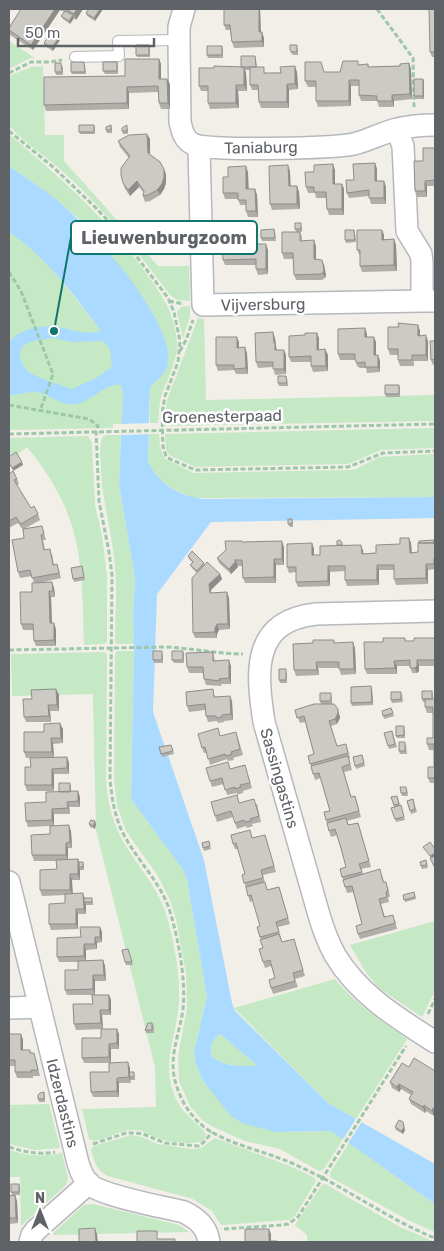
<svg xmlns="http://www.w3.org/2000/svg" width="444" height="1251" viewBox="0 0 444 1251" font-family="Rubik,sans-serif">
	<style>
		.green { fill: #c5e8c5 }
		.water { fill: #aadaff; fill-rule: evenodd }
		.pier { fill: #f1efe8 }
		.lines { fill: none; stroke-linecap: round; stroke-linejoin: round }
		.lane-casing { stroke: #b5b8bc; stroke-width: 12 }
		.street-casing { stroke: #b5b8bc; stroke-width: 24 }
		.path { stroke: #9cc7a9; stroke-width: 3; stroke-dasharray: 5 2.5; stroke-linecap: butt }
		.lane { stroke: #fff; stroke-width: 10 }
		.street { stroke: #fff; stroke-width: 21 }
		.wall { fill: #afaea9 }
		.shaded-wall { fill: #8f8d8a }
		.building { fill: #cccac5; stroke: #8f8d8a }
		.labels { text-anchor: middle; stroke-width: 5; stroke-linejoin: round; paint-order: stroke }
		.street-label { font-size: 16px; fill: #5f6368; stroke: #fff }
		.leader { fill: none; stroke: #0f766e; stroke-width: 2 }
		.callout-dot { fill: #0f766e; stroke: #fff; stroke-width: 2 }
		.callout { fill: #fff; stroke: #0f766e; stroke-width: 2 }
		.callout-label { font-size: 18px; text-anchor: middle; font-weight: bold; fill: #5f6368 }
	</style>
	<rect width="100%" height="100%" fill="#f1efe8"/>
	<path class="green" d="M 9,41 L 35,58 L 31,58 L 9,69 Z
		M 43,66 L 45,135 L 64,135 L 64,161 L 158,266 L 189,266 L 190,301 L 177,300 L 170,295 C 140,255 110,216 73,181 C 53,161 28,146 9,126 L 9,76 L 31,67 Z
		M 9,134 C 58,176 101,213 140,265 C 159,291 174,309 177,342 C 178,361 167,379 161,397 C 159,405 159,414 158,423 L 150,423 L 150,387 L 160,378 L 155,317 L 139,292 L 102,244 L 80,220 L 53,197 L 9,166 Z
		M 9,232 L 26,243 L 52,269 L 99,328 L 110,349 L 121,385 L 123,394 L 122,424 L 113,424 L 113,428 L 9,430 Z
		M 190,306 L 190,316 L 183,339 L 177,312 L 181,307 Z
		M 198,318 L 204,319 L 206,400 L 435,395 L 435,421 L 164,426 L 167,400 Z
		M 435,428 L 435,448 L 381,450 L 358,460 L 347,464 L 195,467 L 169,455 L 166,450 L 165,434 Z
		M 149,434 L 159,434 L 160,446 L 164,458 L 194,473 L 349,470 L 356,469 L 379,457 L 435,454 L 435,497 L 193,498 C 179,492 160,484 151,469 C 146,460 149,445 149,434 Z
		M 107,435 L 121,435 L 119,484 L 135,578 L 133,616 L 134,644 L 117,644 L 115,642 C 115,614 118,585 114,558 C 111,528 102,500 101,470 C 101,460 98,445 103,436 Z
		M 88,436 L 92,443 L 95,505 L 102,535 L 107,576 L 107,642 L 104,644 L 84,645 C 82,561 83,515 27,447 L 9,461 L 9,438 Z
		M 117,651 L 134,651 L 131,799 L 182,868 L 187,879 L 207,997 L 194,1052 L 196,1064 L 203,1081 L 288,1132 L 330,1131 L 343,1139 L 324,1169 L 319,1171 L 280,1149 L 245,1141 L 213,1127 L 202,1120 L 190,1106 L 179,1081 L 178,1056 L 187,1008 L 186,974 L 176,919 L 170,900 L 158,876 L 126,831 L 117,805 L 114,778 L 115,654 Z
		M 104,652 L 107,654 L 106,780 C 107,802 113,825 125,845 C 140,869 159,889 167,917 C 174,941 180,974 179,999 C 178,1038 158,1063 178,1103 C 185,1116 198,1123 206,1134 L 204,1140 C 195,1146 167,1142 157,1138 C 149,1135 144,1130 135,1130 C 120,1129 108,1139 93,1141 L 89,1139 L 82,1109 L 156,1107 L 155,1067 L 96,830 L 93,694 L 12,696 L 11,654 Z
		M 435,921 L 435,991 L 422,1017 L 380,989 L 367,974 L 350,945 Z
		M 335,979 C 356,1004 380,1021 407,1039 L 356,1119 L 328,1103 L 234,1008 Z
		M 220,1034 L 258,1066 C 240,1066 227,1067 212,1057 C 209,1047 212,1040 220,1034 Z
		M 49,1104 L 60,1148 L 34,1150 L 9,1144 L 9,1105 Z
		M 131,1135 L 142,1137 L 158,1144 L 192,1149 L 201,1148 L 215,1138 L 290,1166 L 315,1178 L 316,1181 L 295,1216 L 289,1220 L 221,1225 L 212,1211 L 193,1199 L 108,1176 C 96,1170 94,1161 91,1149 L 94,1146 Z
		M 349,1143 L 435,1204 L 435,1232 L 410,1221 L 330,1177 L 330,1173 Z
		M 9,1150 C 27,1156 43,1157 62,1153 L 68,1178 L 66,1185 L 21,1226 L 20,1177 L 9,1177 Z
		M 325,1184 L 400,1227 L 435,1242 L 307,1242 L 307,1235 L 295,1225 L 322,1185 Z
		M 93,1204 L 179,1225 L 189,1232 L 51,1235 L 84,1205 Z"/>
	<path class="water" d="M 9,166 C 23,176 39,186 53,197 C 85,221 180,324 167,367 C 164,375 156,381 150,387 L 148,460 C 155,483 183,498 206,499 L 435,497 L 435,518 L 211,522 L 157,594 L 153,712 L 204,860 L 232,1003 L 235,1011 L 328,1103 L 435,1164 L 435,1204 L 343,1139 L 330,1131 L 276,1132 L 242,1123 L 231,1116 L 203,1081 L 196,1064 L 194,1052 L 207,997 L 187,879 L 182,868 L 131,799 L 134,651 L 133,616 L 135,578 L 119,484 L 123,394 L 121,385 C 104,383 92,402 76,404 C 61,407 49,393 36,392 C 27,391 18,396 9,395 L 9,343 C 19,328 41,325 58,327 C 72,329 87,336 100,331 L 99,328 C 72,293 46,257 9,232 ZM 55,338 L 71,342 L 103,341 L 110,349 L 112,367 L 96,378 L 72,389 C 58,384 43,380 30,373 C 25,369 23,366 21,360 C 14,340 43,339 55,338 ZM 220,1034 L 257,1065 L 257,1066 C 239,1066 227,1067 212,1057 C 209,1047 212,1040 220,1034 Z"/>
	<path class="pier" d="M 152,423 L 151,434 L 119,435 L 119,424 Z
		M 357,1117 L 363,1120 L 347,1145 L 342,1141 Z"/>
	<g class="lines">
		<g class="lane-casing">
			<path id="lane" d="M 75,57 L 119,56 L 118,41 L 179,40"/>
		</g>
		<g class="street-casing">
			<path id="street" d="M 184,9 L 179,27 L 179,40 L 180,122 C 182,131 184,140 193,144 C 206,152 334,148 354,144 C 369,140 382,133 397,129 C 410,126 423,125 435,125
				M 397,129 L 403,146 L 407,231 L 421,254 L 422,262 L 422,301 L 435,301
				M 199,147 L 203,305 L 422,301
				M 435,611 L 316,614 C 252,621 256,671 264,722 L 319,915 C 323,929 328,942 335,955 C 358,994 397,1018 435,1042
				M 9,882 L 78,1163 C 80,1170 83,1178 89,1184 C 102,1196 164,1207 184,1212 C 198,1219 207,1227 209,1242
				M 9,1008 L 40,1007
				M 30,1242 L 32,1235 L 36,1230 L 89,1183"/>
		</g>
		<path class="path" d="M 377,9 L 413,58 L 414,107
			M 9,73 L 31,62 L 50,62 L 62,60
			M 9,131 L 53,167 L 94,206 L 115,228 L 168,298 L 174,312 L 180,341 L 178,362 L 165,396 L 162,414 L 163,447 L 166,456 L 170,459 L 195,470 L 348,467 L 383,453 L 435,451
			M 9,272 L 21,291 L 53,374 L 40,411
			M 169,301 L 184,304
			M 180,351 L 186,340 L 193,320
			M 9,405 L 89,419 L 98,426 L 96,431 L 99,501 L 109,552 L 112,575 L 110,779 C 112,800 115,819 125,837 C 140,864 163,885 171,915 C 179,942 186,981 183,1009 C 180,1032 170,1053 174,1076 C 178,1096 188,1114 204,1127 C 228,1145 270,1152 298,1166 C 346,1187 387,1219 435,1238
			M 9,434 L 435,424
			M 9,650 L 165,647 C 192,648 217,654 243,654
			M 428,1014 L 435,999
			M 93,1144 L 126,1133 L 134,1133 L 143,1134 L 165,1143 L 198,1146 L 204,1142 L 212,1132
			M 9,1147 C 25,1152 38,1155 55,1152
			M 224,1229 L 282,1225 L 288,1224 L 298,1217 L 406,1046"/>
		<use href="#lane" class="lane"/>
		<use href="#street" class="street"/>
	</g>
	<path class="wall" d="M 21,9 L 83,9 L 76,20 L 74,18 L 70,24 L 63,19 L 61,16 L 64,12 L 60,10 L 33,50 L 10,35 L 9,32 L 9,28 Z
		M 89,9 L 103,9 L 95,21 L 87,16 L 86,13 Z
		M 260,9 L 261,32 L 264,38 L 264,47 L 234,48 L 232,42 L 230,30 L 226,30 L 224,25 Z
		M 435,9 L 435,57 L 432,57 L 430,52 Z
		M 60,40 L 53,51 L 45,46 L 44,43 Z
		M 149,45 L 150,48 L 150,57 L 137,57 L 136,55 Z
		M 222,46 L 223,49 L 223,58 L 208,58 L 207,55 Z
		M 298,48 L 298,55 L 293,55 L 291,53 L 290,50 Z
		M 255,56 L 256,59 L 257,67 L 266,73 L 297,72 L 298,89 L 289,90 L 289,108 L 261,108 L 259,102 L 259,90 L 252,90 L 250,85 L 250,70 L 245,70 L 246,73 L 247,91 L 238,91 L 239,108 L 210,109 L 208,103 L 208,91 L 201,91 L 199,86 L 241,67 Z
		M 159,59 L 161,64 L 161,79 L 170,84 L 170,109 L 161,109 L 159,103 L 158,92 L 129,93 L 129,109 L 46,111 L 44,105 L 125,76 Z
		M 117,62 L 118,64 L 118,74 L 105,74 L 103,71 Z
		M 409,63 L 411,69 L 412,99 L 394,101 L 394,107 L 379,107 L 377,101 L 361,101 L 359,95 L 359,86 L 351,86 L 351,106 L 318,107 L 316,101 L 316,87 L 308,87 L 305,81 L 324,72 L 340,72 L 360,65 L 368,64 L 369,67 L 400,66 Z
		M 85,65 L 86,74 L 72,74 L 71,72 Z
		M 63,66 L 63,75 L 56,75 L 55,72 Z
		M 423,79 L 424,82 L 424,99 L 415,99 L 414,96 Z
		M 94,125 L 95,128 L 95,134 L 80,134 L 79,132 Z
		M 111,125 L 112,128 L 112,133 L 107,133 L 106,130 Z
		M 128,128 L 128,134 L 123,134 L 122,131 Z
		M 150,139 L 150,154 L 166,174 L 166,183 L 164,189 L 160,195 L 150,201 L 145,202 L 143,196 L 144,193 L 139,187 L 130,196 L 125,189 L 123,183 L 129,158 L 120,147 L 118,141 Z
		M 435,148 L 435,186 L 427,186 L 427,197 L 417,197 L 415,191 L 423,161 Z
		M 375,163 L 377,169 L 377,181 L 384,181 L 386,187 L 386,204 L 371,204 L 369,196 L 349,198 L 347,193 L 354,180 Z
		M 335,170 L 335,184 L 342,184 L 344,189 L 344,215 L 329,215 L 327,209 L 326,198 L 316,198 L 315,193 L 308,193 L 306,187 L 314,172 Z
		M 290,171 L 290,186 L 297,186 L 299,192 L 300,209 L 272,210 L 270,204 Z
		M 248,172 L 248,189 L 255,189 L 257,195 L 258,217 L 248,217 L 246,211 L 246,205 L 240,205 L 238,199 L 225,199 L 223,193 L 228,177 Z
		M 302,226 L 302,232 L 300,232 L 302,237 L 302,241 L 316,246 L 316,259 L 324,265 L 326,275 L 325,278 L 322,280 L 296,280 L 294,275 L 293,259 L 284,259 L 282,253 L 296,232 L 295,229 Z
		M 274,229 L 275,232 L 276,241 L 262,241 L 261,238 Z
		M 354,230 L 355,233 L 356,242 L 346,243 L 345,240 Z
		M 382,230 L 384,235 L 384,239 L 394,239 L 396,245 L 397,271 L 362,272 L 360,266 L 360,256 L 357,250 Z
		M 259,244 L 268,250 L 268,274 L 258,275 L 256,269 L 256,265 L 225,265 L 223,260 Z
		M 418,325 L 420,331 L 420,336 L 428,341 L 428,361 L 414,361 L 414,366 L 400,366 L 398,360 L 398,355 L 390,355 L 388,349 L 399,327 Z
		M 367,334 L 367,337 L 376,342 L 376,355 L 378,355 L 380,361 L 380,372 L 367,373 L 366,368 L 360,368 L 357,366 L 355,360 L 340,360 L 338,354 Z
		M 275,338 L 276,345 L 277,350 L 286,355 L 286,374 L 275,375 L 273,367 L 258,368 L 256,362 Z
		M 319,338 L 319,350 L 325,349 L 328,355 L 328,371 L 313,372 L 311,366 L 311,362 L 291,362 L 289,357 Z
		M 435,341 L 435,365 L 433,365 L 431,360 Z
		M 239,342 L 239,348 L 247,353 L 248,374 L 236,374 L 234,370 L 218,371 L 216,365 Z
		M 286,376 L 287,379 L 288,386 L 279,386 L 278,383 Z
		M 399,385 L 400,388 L 400,397 L 386,397 L 385,394 Z
		M 9,474 L 17,479 L 19,484 L 17,485 L 31,508 L 38,514 L 40,520 L 24,529 L 42,526 L 46,540 L 43,540 L 45,550 L 52,554 L 54,565 L 59,570 L 61,578 L 39,583 L 52,582 L 54,588 L 55,597 L 51,597 L 52,623 L 56,629 L 56,646 L 36,646 L 34,641 L 33,630 L 23,630 L 21,624 L 32,592 L 34,583 L 32,576 L 20,578 L 18,572 L 24,538 L 23,530 L 18,523 L 9,528 Z
		M 293,522 L 293,527 L 290,527 L 288,524 Z
		M 409,538 L 411,543 L 412,553 L 418,552 L 435,541 L 435,569 L 428,570 L 428,584 L 396,585 L 394,579 L 394,570 L 379,570 L 379,585 L 347,586 L 345,580 L 345,571 L 330,572 L 330,586 L 298,587 L 296,582 L 296,572 L 289,573 L 287,567 L 312,543 L 314,549 L 314,555 L 320,555 L 343,545 L 363,550 L 363,554 L 376,553 L 400,544 Z
		M 243,542 L 284,547 L 284,565 L 276,565 L 276,583 L 245,583 L 243,578 L 242,566 L 237,566 L 238,567 L 231,574 L 219,563 L 217,558 Z
		M 188,556 L 205,565 L 220,574 L 222,579 L 211,590 L 211,593 L 227,592 L 229,598 L 230,629 L 219,630 L 217,634 L 217,638 L 195,638 L 193,633 L 197,573 L 192,568 L 190,565 L 193,563 L 189,559 Z
		M 82,566 L 85,580 L 74,582 L 73,579 Z
		M 435,638 L 435,666 L 419,666 L 419,671 L 417,673 L 412,673 L 410,666 L 397,666 L 397,674 L 367,674 L 365,669 L 406,641 L 414,641 Z
		M 335,643 L 355,648 L 356,674 L 341,675 L 339,668 L 318,668 L 319,675 L 296,676 L 294,670 Z
		M 183,651 L 184,654 L 184,663 L 174,663 L 172,660 Z
		M 213,652 L 215,661 L 231,666 L 231,684 L 221,684 L 222,686 L 206,685 L 204,679 L 203,673 L 189,673 L 187,667 Z
		M 163,654 L 163,663 L 154,663 L 153,660 Z
		M 287,672 L 287,683 L 280,683 L 279,680 Z
		M 371,686 L 372,689 L 373,705 L 352,706 L 351,703 Z
		M 56,689 L 59,695 L 59,711 L 50,711 L 51,722 L 26,722 L 24,717 L 32,699 Z
		M 432,691 L 433,694 L 433,699 L 435,699 L 435,783 L 430,783 L 428,778 L 434,767 L 434,750 L 429,750 L 427,744 L 433,738 L 433,713 L 427,713 L 425,707 L 425,702 L 423,702 L 422,699 Z
		M 402,694 L 403,702 L 392,703 L 391,700 Z
		M 215,695 L 215,697 L 230,696 L 232,701 L 233,720 L 224,721 L 224,722 L 218,723 L 217,721 L 208,722 L 206,716 L 205,710 L 189,712 L 187,706 Z
		M 332,696 L 332,704 L 321,704 L 320,701 Z
		M 391,708 L 394,716 L 384,719 L 382,711 Z
		M 295,710 L 340,715 L 340,718 L 337,724 L 331,726 L 337,746 L 348,750 L 350,758 L 349,759 L 352,770 L 344,772 L 351,797 L 355,796 L 361,817 L 347,821 L 349,825 L 358,823 L 371,867 L 361,869 L 363,874 L 382,875 L 384,882 L 388,887 L 390,897 L 388,897 L 389,902 L 381,904 L 385,917 L 395,920 L 397,929 L 360,939 L 358,934 L 362,924 L 353,892 L 347,893 L 343,880 L 340,869 L 346,867 L 337,835 L 331,837 L 329,831 L 324,812 L 330,811 L 321,778 L 315,780 L 308,756 L 314,754 L 305,722 L 300,723 Z
		M 63,729 L 63,743 L 53,744 L 54,757 L 26,758 L 24,752 L 44,732 Z
		M 405,729 L 405,738 L 397,738 L 396,736 Z
		M 392,731 L 397,747 L 389,749 L 384,733 Z
		M 221,736 L 238,738 L 243,755 L 233,758 L 234,760 L 228,761 L 227,759 L 210,765 L 207,753 L 204,753 L 202,748 Z
		M 406,744 L 407,754 L 400,754 L 399,751 Z
		M 172,748 L 174,754 L 162,757 L 161,754 Z
		M 362,755 L 365,766 L 356,769 L 353,757 Z
		M 67,757 L 69,763 L 69,774 L 54,774 L 54,791 L 27,791 L 25,785 L 31,767 Z
		M 245,765 L 252,788 L 243,791 L 243,793 L 237,795 L 237,793 L 227,795 L 224,784 L 212,787 L 210,781 L 230,769 Z
		M 70,783 L 71,786 L 71,792 L 80,797 L 80,807 L 69,807 L 70,814 L 54,814 L 54,826 L 71,831 L 72,848 L 68,848 L 68,859 L 78,859 L 79,862 L 83,862 L 84,865 L 84,870 L 80,870 L 80,880 L 72,880 L 72,894 L 93,901 L 93,905 L 86,905 L 86,914 L 78,914 L 78,929 L 51,930 L 49,924 L 65,903 L 65,895 L 42,896 L 40,890 L 57,869 L 56,861 L 34,861 L 32,855 L 50,834 L 50,826 L 28,827 L 26,821 L 46,802 Z
		M 407,790 L 408,796 L 402,796 L 401,793 Z
		M 397,796 L 405,820 L 396,822 L 391,808 L 394,807 L 391,797 Z
		M 413,799 L 417,812 L 411,814 L 407,801 Z
		M 240,803 L 257,804 L 261,822 L 252,824 L 253,826 L 247,828 L 246,826 L 237,829 L 233,817 L 217,822 L 215,816 Z
		M 89,824 L 96,824 L 95,829 L 90,827 Z
		M 265,835 L 276,872 L 263,875 L 265,883 L 267,890 L 279,887 L 290,924 L 278,927 L 281,938 L 282,942 L 294,939 L 305,976 L 295,979 L 298,987 L 273,994 L 271,988 L 275,978 L 271,966 L 265,968 L 263,962 L 263,948 L 257,927 L 260,926 L 253,901 L 250,902 L 242,875 L 245,874 L 238,849 L 235,849 L 233,844 Z
		M 209,841 L 211,849 L 204,851 L 202,843 Z
		M 426,860 L 428,868 L 422,869 L 421,866 Z
		M 403,895 L 415,895 L 416,899 L 405,902 Z
		M 100,927 L 102,932 L 102,942 L 97,943 L 97,949 L 86,950 L 86,961 L 103,960 L 105,966 L 106,981 L 95,981 L 95,995 L 67,995 L 65,990 L 78,970 L 78,962 L 59,962 L 57,957 L 81,937 Z
		M 128,949 L 133,965 L 126,965 L 125,962 Z
		M 109,995 L 111,1000 L 111,1015 L 102,1015 L 103,1029 L 76,1030 L 74,1024 L 93,1004 Z
		M 152,1023 L 154,1026 L 154,1033 L 146,1033 L 145,1030 Z
		M 9,1034 L 21,1034 L 23,1040 L 23,1050 L 30,1050 L 31,1053 L 36,1059 L 40,1076 L 33,1076 L 33,1078 L 17,1078 L 15,1072 L 15,1066 L 9,1066 Z
		M 119,1034 L 119,1049 L 111,1049 L 111,1063 L 84,1063 L 82,1058 L 101,1038 Z
		M 409,1067 L 435,1071 L 435,1114 L 434,1116 L 426,1111 L 425,1113 L 411,1104 L 409,1099 L 411,1095 L 401,1089 L 399,1092 L 392,1088 L 390,1082 Z
		M 130,1068 L 130,1072 L 134,1072 L 135,1080 L 130,1080 L 131,1083 L 119,1083 L 119,1097 L 93,1097 L 91,1092 L 109,1072 Z
		M 44,1092 L 45,1095 L 45,1102 L 39,1102 L 38,1099 Z
		M 395,1127 L 405,1130 L 403,1134 L 396,1130 Z
		M 19,1184 L 20,1187 L 20,1195 L 12,1195 L 11,1192 Z
		M 15,1195 L 17,1201 L 18,1223 L 9,1224 L 9,1196 Z"/>
	<path class="shaded-wall" d="M 55,9 L 60,9 L 60,10 L 33,50 L 31,45 Z
		M 77,9 L 83,9 L 76,20 L 74,14 Z
		M 100,9 L 103,9 L 95,21 L 94,18 Z
		M 259,9 L 260,9 L 261,38 L 259,32 Z
		M 73,15 L 74,18 L 70,24 L 69,21 Z
		M 262,32 L 264,38 L 264,47 L 262,41 Z
		M 59,37 L 60,40 L 53,51 L 52,48 Z
		M 159,59 L 161,64 L 161,84 L 159,79 Z
		M 409,63 L 411,69 L 412,99 L 410,94 Z
		M 295,66 L 297,72 L 298,89 L 295,84 Z
		M 244,67 L 246,73 L 247,91 L 244,85 Z
		M 167,79 L 170,84 L 170,109 L 168,103 Z
		M 423,79 L 424,82 L 424,99 L 423,96 Z
		M 349,80 L 351,86 L 351,106 L 349,101 Z
		M 287,84 L 289,90 L 289,108 L 287,102 Z
		M 236,85 L 238,91 L 239,108 L 236,103 Z
		M 127,87 L 129,93 L 129,109 L 127,103 Z
		M 392,95 L 394,101 L 394,107 L 392,101 Z
		M 147,134 L 150,139 L 150,158 L 148,153 Z
		M 375,163 L 377,169 L 377,187 L 375,181 Z
		M 333,164 L 335,170 L 335,190 L 333,184 Z
		M 288,165 L 290,171 L 291,192 L 289,186 Z
		M 246,166 L 248,172 L 249,195 L 246,189 Z
		M 164,169 L 166,174 L 166,183 L 164,189 L 160,195 L 157,190 Z
		M 137,181 L 139,187 L 130,196 L 128,190 Z
		M 384,181 L 386,187 L 386,204 L 384,198 Z
		M 425,181 L 427,186 L 427,197 L 425,191 Z
		M 342,184 L 344,189 L 344,215 L 342,209 Z
		M 297,186 L 299,192 L 300,209 L 297,204 Z
		M 255,189 L 257,195 L 258,217 L 256,211 Z
		M 382,230 L 384,235 L 384,245 L 382,240 Z
		M 394,239 L 396,245 L 397,271 L 394,265 Z
		M 314,240 L 316,246 L 316,264 L 314,259 Z
		M 266,244 L 268,250 L 268,274 L 266,269 Z
		M 322,260 L 324,265 L 326,275 L 325,278 L 323,273 Z
		M 418,325 L 420,331 L 420,341 L 418,336 Z
		M 365,328 L 367,334 L 367,342 L 365,337 Z
		M 273,332 L 275,338 L 277,356 L 274,343 Z
		M 317,333 L 319,338 L 319,355 L 317,350 Z
		M 426,335 L 428,341 L 428,361 L 426,355 Z
		M 237,337 L 239,342 L 239,353 L 237,348 Z
		M 374,337 L 376,342 L 376,361 L 374,355 Z
		M 245,347 L 247,353 L 248,374 L 246,368 Z
		M 325,349 L 328,355 L 328,371 L 326,366 Z
		M 284,350 L 286,355 L 286,374 L 284,369 Z
		M 378,355 L 380,361 L 380,372 L 378,367 Z
		M 22,462 L 23,465 L 13,471 L 12,468 Z
		M 409,538 L 411,543 L 412,558 L 410,553 Z
		M 282,541 L 284,547 L 284,565 L 282,559 Z
		M 312,543 L 314,549 L 314,560 L 312,555 Z
		M 361,545 L 363,550 L 364,559 L 362,554 Z
		M 274,559 L 276,565 L 276,583 L 274,577 Z
		M 236,561 L 238,567 L 231,574 L 229,569 Z
		M 426,564 L 428,570 L 428,584 L 426,578 Z
		M 377,565 L 379,570 L 379,585 L 377,580 Z
		M 328,566 L 330,572 L 330,586 L 328,581 Z
		M 220,574 L 222,579 L 211,590 L 212,598 L 210,593 L 209,584 Z
		M 52,582 L 54,588 L 55,597 L 53,591 Z
		M 49,591 L 51,597 L 52,629 L 50,623 Z
		M 227,592 L 229,598 L 230,629 L 228,624 Z
		M 54,623 L 56,629 L 56,646 L 54,640 Z
		M 217,624 L 219,630 L 217,634 L 217,638 L 215,632 L 215,628 Z
		M 353,642 L 355,648 L 356,674 L 354,669 Z
		M 229,660 L 231,666 L 231,684 L 229,678 Z
		M 417,660 L 419,666 L 419,671 L 417,673 L 415,668 Z
		M 394,661 L 397,666 L 397,674 L 395,668 Z
		M 316,662 L 318,668 L 319,675 L 317,670 Z
		M 371,686 L 372,689 L 373,705 L 372,702 Z
		M 56,689 L 59,695 L 59,711 L 57,705 Z
		M 230,696 L 232,701 L 233,720 L 231,714 Z
		M 48,705 L 50,711 L 51,722 L 49,716 Z
		M 338,709 L 340,718 L 337,724 L 335,719 Z
		M 60,723 L 63,729 L 63,743 L 61,738 Z
		M 51,738 L 53,744 L 54,757 L 52,752 Z
		M 67,757 L 69,763 L 69,774 L 67,768 Z
		M 52,769 L 54,774 L 54,791 L 52,785 Z
		M 78,791 L 80,797 L 80,807 L 78,801 Z
		M 67,802 L 69,807 L 70,814 L 68,808 Z
		M 52,809 L 54,814 L 54,826 L 52,820 Z
		M 95,821 L 96,824 L 95,829 L 93,826 Z
		M 69,825 L 71,831 L 72,848 L 70,842 Z
		M 66,843 L 68,848 L 68,860 L 66,855 Z
		M 435,853 L 435,856 L 431,859 L 430,856 Z
		M 78,859 L 80,865 L 79,867 L 80,870 L 80,880 L 78,874 Z
		M 70,874 L 72,880 L 73,895 L 70,890 Z
		M 83,893 L 85,899 L 84,902 L 86,905 L 86,914 L 84,909 Z
		M 76,909 L 78,914 L 78,929 L 76,924 Z
		M 100,927 L 102,932 L 102,942 L 100,937 Z
		M 95,937 L 97,943 L 97,949 L 95,944 Z
		M 84,944 L 86,950 L 86,962 L 84,956 Z
		M 103,960 L 105,966 L 106,981 L 104,975 Z
		M 93,975 L 95,981 L 95,995 L 93,989 Z
		M 109,995 L 111,1000 L 111,1015 L 109,1010 Z
		M 100,1010 L 102,1015 L 103,1029 L 101,1023 Z
		M 117,1029 L 119,1034 L 119,1049 L 117,1043 Z
		M 21,1034 L 23,1040 L 23,1056 L 21,1050 Z
		M 109,1044 L 111,1049 L 111,1063 L 109,1057 Z
		M 128,1062 L 130,1068 L 130,1077 L 131,1083 L 129,1077 Z
		M 117,1078 L 119,1083 L 119,1097 L 117,1091 Z
		M 399,1084 L 401,1089 L 399,1092 L 397,1087 Z
		M 424,1105 L 426,1111 L 425,1113 L 423,1107 Z
		M 433,1108 L 435,1113 L 434,1116 L 432,1111 Z
		M 404,1125 L 405,1130 L 403,1134 L 401,1131 Z
		M 15,1195 L 17,1201 L 18,1223 L 16,1218 Z
		M 95,1228 L 97,1234 L 98,1242 L 96,1242 Z
		M 269,1229 L 271,1234 L 271,1242 L 269,1241 Z"/>
	<path class="building" d="M 21,9 L 55,9 L 31,45 L 9,30 L 9,28 Z
		M 66,9 L 77,9 L 74,14 Z
		M 89,9 L 100,9 L 94,18 L 86,13 Z
		M 224,9 L 259,9 L 259,32 L 262,32 L 262,41 L 232,42 L 230,25 L 224,25 Z
		M 429,9 L 435,9 L 435,52 L 430,52 Z
		M 65,11 L 73,15 L 69,21 L 61,16 Z
		M 51,32 L 59,37 L 52,48 L 44,43 Z
		M 136,45 L 149,45 L 149,55 L 136,55 Z
		M 290,45 L 297,45 L 297,52 L 292,52 L 290,50 Z
		M 207,46 L 222,46 L 222,55 L 207,55 Z
		M 241,56 L 255,56 L 256,67 L 241,67 Z
		M 125,59 L 159,59 L 159,79 L 167,79 L 168,103 L 159,103 L 158,86 L 127,87 L 127,103 L 44,105 L 44,77 L 125,76 Z
		M 343,61 L 358,61 L 358,65 L 368,64 L 368,67 L 400,66 L 400,64 L 409,63 L 410,94 L 392,95 L 392,101 L 377,101 L 377,96 L 359,95 L 359,80 L 349,80 L 349,101 L 316,101 L 316,81 L 305,81 L 305,62 L 321,62 L 324,72 L 340,72 Z
		M 71,62 L 84,62 L 85,72 L 71,72 Z
		M 103,62 L 117,62 L 117,71 L 103,71 Z
		M 55,63 L 61,63 L 62,72 L 55,72 Z
		M 214,66 L 244,67 L 244,85 L 236,85 L 236,103 L 208,103 L 208,86 L 199,86 L 199,68 L 214,68 Z
		M 295,66 L 295,84 L 287,84 L 287,102 L 259,102 L 258,85 L 250,85 L 250,67 L 264,67 L 264,73 L 281,73 L 280,67 Z
		M 414,79 L 423,79 L 423,96 L 414,96 Z
		M 79,125 L 94,125 L 94,132 L 79,132 Z
		M 111,125 L 111,130 L 106,130 L 106,127 Z
		M 127,125 L 127,131 L 122,131 L 122,128 Z
		M 147,134 L 148,153 L 160,162 L 164,169 L 164,177 L 162,184 L 157,190 L 148,195 L 143,196 L 144,191 L 137,181 L 128,190 L 123,183 L 121,175 L 121,168 L 130,156 L 118,141 L 129,135 Z
		M 423,148 L 435,148 L 435,180 L 425,181 L 425,191 L 415,191 L 414,161 L 423,161 Z
		M 375,163 L 375,181 L 384,181 L 384,198 L 369,198 L 369,190 L 347,193 L 346,180 L 354,180 L 353,164 Z
		M 333,164 L 333,184 L 342,184 L 342,209 L 327,209 L 326,192 L 314,192 L 314,187 L 306,187 L 305,172 L 314,172 L 314,165 Z
		M 288,165 L 289,186 L 297,186 L 297,204 L 270,204 L 269,166 Z
		M 246,166 L 246,189 L 255,189 L 256,211 L 246,211 L 246,200 L 238,200 L 238,193 L 223,193 L 223,177 L 228,177 L 228,167 Z
		M 295,223 L 301,223 L 301,229 L 295,229 Z
		M 274,229 L 275,238 L 261,238 L 261,230 Z
		M 345,230 L 354,230 L 355,240 L 345,240 Z
		M 357,230 L 382,230 L 382,240 L 394,239 L 394,265 L 360,266 L 360,250 L 357,250 Z
		M 282,232 L 300,232 L 300,241 L 314,240 L 314,259 L 322,260 L 324,270 L 323,273 L 320,274 L 294,275 L 293,253 L 282,253 Z
		M 256,238 L 256,244 L 266,244 L 266,269 L 256,269 L 256,259 L 223,260 L 222,239 Z
		M 398,323 L 418,325 L 418,336 L 426,335 L 426,355 L 412,355 L 412,360 L 398,360 L 398,349 L 388,349 L 388,327 L 399,327 Z
		M 365,328 L 365,337 L 374,337 L 374,355 L 378,355 L 378,367 L 365,367 L 365,362 L 358,363 L 355,360 L 355,354 L 338,354 L 338,329 Z
		M 273,332 L 274,343 L 275,343 L 275,350 L 284,350 L 284,369 L 273,369 L 273,362 L 256,362 L 255,333 Z
		M 305,333 L 317,333 L 317,350 L 325,349 L 326,366 L 311,366 L 311,356 L 289,357 L 289,336 L 305,335 Z
		M 216,337 L 237,337 L 237,348 L 245,347 L 246,368 L 234,369 L 234,365 L 216,365 Z
		M 430,341 L 435,341 L 435,359 L 431,360 Z
		M 278,376 L 286,376 L 287,383 L 278,383 Z
		M 385,385 L 399,385 L 399,394 L 385,394 Z
		M 16,452 L 22,462 L 12,468 L 9,463 L 9,457 Z
		M 13,471 L 17,479 L 14,480 L 23,495 L 31,508 L 34,506 L 38,514 L 21,524 L 16,517 L 9,521 L 9,474 Z
		M 288,519 L 292,519 L 292,524 L 288,524 Z
		M 42,526 L 44,534 L 41,535 L 44,550 L 50,549 L 53,565 L 57,564 L 59,573 L 32,578 L 30,570 L 18,572 L 12,540 L 24,538 L 23,529 Z
		M 400,538 L 409,538 L 410,553 L 418,552 L 418,543 L 434,543 L 434,541 L 435,541 L 435,558 L 434,558 L 434,564 L 426,564 L 426,578 L 394,579 L 394,565 L 377,565 L 377,580 L 345,580 L 345,566 L 328,566 L 328,581 L 296,582 L 296,567 L 287,567 L 287,544 L 312,543 L 312,555 L 320,555 L 320,546 L 361,545 L 362,554 L 376,553 L 376,545 L 400,544 Z
		M 340,540 L 342,543 L 342,545 L 337,545 L 337,541 Z
		M 435,540 L 435,541 L 434,541 L 434,543 L 419,543 L 419,541 Z
		M 225,541 L 242,541 L 242,542 L 282,541 L 282,559 L 274,559 L 274,577 L 243,578 L 242,560 L 234,560 L 236,561 L 229,569 L 217,558 L 226,550 Z
		M 192,551 L 204,563 L 197,571 L 190,565 L 193,562 L 188,556 Z
		M 207,562 L 220,574 L 209,584 L 210,593 L 227,592 L 228,624 L 217,624 L 215,628 L 215,632 L 193,633 L 192,578 Z
		M 82,566 L 84,577 L 73,579 L 71,568 Z
		M 52,582 L 53,591 L 49,591 L 50,623 L 54,623 L 54,640 L 34,641 L 33,624 L 21,624 L 20,592 L 32,592 L 32,583 Z
		M 383,638 L 405,638 L 405,641 L 414,641 L 414,638 L 435,638 L 435,660 L 417,660 L 417,666 L 415,668 L 410,668 L 410,660 L 394,661 L 395,668 L 365,669 L 364,642 L 383,642 Z
		M 313,640 L 334,640 L 334,643 L 353,642 L 354,669 L 339,669 L 339,662 L 316,662 L 317,670 L 294,670 L 293,644 L 313,643 Z
		M 153,651 L 162,651 L 162,660 L 153,660 Z
		M 172,651 L 183,651 L 183,660 L 172,660 Z
		M 213,652 L 213,661 L 229,660 L 229,678 L 219,679 L 220,681 L 204,679 L 203,667 L 187,667 L 186,653 Z
		M 279,669 L 286,669 L 286,680 L 279,680 Z
		M 371,686 L 372,702 L 351,703 L 351,687 Z
		M 56,689 L 57,705 L 48,705 L 49,716 L 24,717 L 23,699 L 32,699 L 31,690 Z
		M 213,689 L 214,697 L 230,696 L 231,714 L 222,715 L 222,717 L 216,718 L 216,716 L 206,716 L 205,704 L 187,706 L 186,692 Z
		M 422,691 L 432,691 L 432,699 L 422,699 Z
		M 391,692 L 401,692 L 401,699 L 391,700 Z
		M 320,693 L 331,693 L 331,701 L 320,701 Z
		M 425,699 L 435,699 L 435,778 L 428,778 L 428,767 L 434,767 L 434,744 L 427,744 L 427,738 L 433,738 L 433,707 L 425,707 Z
		M 314,704 L 334,704 L 338,709 L 338,713 L 335,719 L 329,721 L 337,746 L 346,744 L 348,753 L 310,764 L 308,756 L 314,754 L 304,716 L 297,718 L 295,710 Z
		M 391,708 L 393,713 L 383,716 L 382,711 Z
		M 60,723 L 61,738 L 51,738 L 52,752 L 24,752 L 24,732 L 44,732 L 44,724 Z
		M 396,726 L 404,726 L 404,735 L 396,736 Z
		M 218,728 L 220,736 L 236,732 L 240,749 L 231,752 L 232,754 L 226,756 L 225,754 L 208,759 L 205,747 L 202,748 L 198,734 Z
		M 392,731 L 395,744 L 388,746 L 384,733 Z
		M 399,742 L 405,742 L 405,751 L 399,751 Z
		M 171,745 L 173,751 L 161,754 L 159,747 Z
		M 362,755 L 364,763 L 355,766 L 353,757 Z
		M 348,756 L 350,764 L 342,767 L 351,797 L 355,796 L 359,811 L 326,820 L 324,812 L 330,811 L 319,773 L 313,774 L 311,766 Z
		M 67,757 L 67,768 L 52,769 L 52,785 L 25,785 L 25,767 L 31,767 L 30,758 Z
		M 228,762 L 230,769 L 245,765 L 250,783 L 240,785 L 241,787 L 235,789 L 235,787 L 225,790 L 222,778 L 210,781 L 206,768 Z
		M 59,783 L 70,783 L 70,792 L 59,792 Z
		M 400,787 L 406,787 L 407,793 L 401,793 Z
		M 78,791 L 78,801 L 67,802 L 68,808 L 52,809 L 52,820 L 26,821 L 25,803 L 46,802 L 46,792 Z
		M 237,795 L 239,803 L 254,799 L 259,816 L 250,819 L 251,821 L 245,822 L 244,820 L 235,823 L 231,811 L 215,816 L 211,802 Z
		M 397,796 L 399,804 L 394,805 L 391,797 Z
		M 413,799 L 415,809 L 410,811 L 407,801 Z
		M 401,805 L 404,817 L 395,819 L 391,808 Z
		M 346,818 L 348,825 L 358,823 L 369,861 L 359,864 L 362,872 L 342,877 L 340,869 L 346,867 L 341,848 L 335,829 L 329,831 L 327,823 Z
		M 91,820 L 95,821 L 93,826 L 89,824 Z
		M 69,825 L 70,842 L 66,843 L 66,855 L 32,855 L 31,835 L 50,834 L 50,826 Z
		M 250,830 L 252,838 L 265,835 L 274,866 L 261,870 L 263,878 L 244,883 L 242,875 L 245,874 L 236,843 L 233,844 L 231,835 Z
		M 209,841 L 210,846 L 203,848 L 202,843 Z
		M 430,842 L 435,849 L 435,853 L 430,856 L 423,847 Z
		M 435,856 L 435,868 L 430,858 Z
		M 78,859 L 78,874 L 70,874 L 70,890 L 40,890 L 40,870 L 57,869 L 56,860 Z
		M 426,860 L 427,865 L 421,866 L 420,862 Z
		M 79,862 L 83,862 L 83,867 L 79,867 Z
		M 380,869 L 383,882 L 386,882 L 388,891 L 386,892 L 387,897 L 379,899 L 384,917 L 393,915 L 395,923 L 358,934 L 356,926 L 362,924 L 352,886 L 345,887 L 343,880 Z
		M 265,882 L 267,890 L 279,887 L 288,918 L 276,922 L 279,932 L 260,937 L 257,927 L 260,926 L 251,895 L 248,896 L 246,887 Z
		M 414,892 L 415,897 L 404,900 L 403,895 Z
		M 83,893 L 84,909 L 76,909 L 76,924 L 49,924 L 49,904 L 65,903 L 65,894 Z
		M 84,898 L 92,898 L 92,902 L 84,902 Z
		M 80,927 L 100,927 L 100,937 L 95,937 L 95,944 L 84,944 L 84,956 L 57,957 L 57,938 L 81,937 Z
		M 279,934 L 282,942 L 294,939 L 303,970 L 293,973 L 295,981 L 271,988 L 269,980 L 275,978 L 270,960 L 263,962 L 259,949 L 263,948 L 260,940 Z
		M 128,949 L 132,962 L 125,962 L 122,950 Z
		M 103,960 L 104,975 L 93,975 L 93,989 L 65,990 L 65,970 L 78,970 L 78,961 Z
		M 92,995 L 109,995 L 109,1010 L 100,1010 L 101,1023 L 74,1024 L 73,1004 L 93,1004 Z
		M 148,1023 L 152,1023 L 152,1030 L 145,1030 Z
		M 101,1029 L 117,1029 L 117,1043 L 109,1044 L 109,1057 L 82,1058 L 82,1038 L 101,1038 Z
		M 9,1034 L 21,1034 L 21,1050 L 30,1050 L 30,1053 L 34,1053 L 38,1070 L 31,1070 L 31,1072 L 15,1072 L 15,1060 L 9,1060 Z
		M 414,1058 L 435,1071 L 435,1109 L 433,1108 L 432,1111 L 424,1105 L 423,1107 L 409,1099 L 413,1092 L 399,1084 L 397,1087 L 390,1082 L 402,1063 L 409,1067 Z
		M 128,1062 L 129,1077 L 117,1078 L 117,1091 L 91,1092 L 90,1072 L 109,1072 L 109,1063 Z
		M 129,1072 L 134,1072 L 134,1077 L 130,1077 Z
		M 44,1092 L 44,1099 L 38,1099 L 38,1095 L 40,1093 Z
		M 399,1120 L 403,1122 L 404,1128 L 401,1131 L 395,1127 Z
		M 11,1184 L 19,1184 L 19,1192 L 11,1192 Z
		M 15,1195 L 16,1218 L 9,1218 L 9,1196 Z
		M 95,1228 L 96,1242 L 79,1242 L 79,1229 Z
		M 245,1229 L 269,1229 L 269,1241 L 277,1241 L 277,1242 L 245,1242 Z
		M 137,1231 L 157,1231 L 157,1239 L 175,1239 L 175,1242 L 137,1242 Z"/>
	<g class="labels">
		<g class="street-label">
			<text transform="translate(261 147) rotate(-1)" y="6">Taniaburg</text>
			<text transform="translate(263 304) rotate(-1)" y="6">Vijversburg</text>
			<text transform="translate(222 416) rotate(-1)" y="6">Groenesterpaad</text>
			<text transform="translate(280 778) rotate(74)" y="6">Sassingastins</text>
			<text transform="translate(63 1103) rotate(76)" y="6">Idzerdastins</text>
		</g>
	</g>
	<path class="leader" d="M54 331L71 237"/>
	<circle class="callout-dot" cx="54" cy="331" r="5"/>
	<rect class="callout" x="71" y="221" width="186" height="33" rx="5"/>
	<g class="callout-label">
		<text x="164" y="244">Lieuwenburgzoom</text>
	</g>
	<rect width="444" height="1251" fill="none" stroke="#5f6368" stroke-width="20"/>
	<g transform="translate(40 1211)" stroke="#ffffff" stroke-width="4" paint-order="stroke">
	<path d="M0-4L9 19L0 12L-9 19Z" fill="#5f6368"/>
	<text y="-8" font-size="14" font-weight="bold" text-anchor="middle" fill="#5f6368">N</text>
	</g>
	<path d="M18 38v8h136v-8" fill="none" stroke="#5f6368" stroke-width="2.5"/>
	<text x="25" y="38" font-size="15" fill="#5f6368" stroke="#ffffff" stroke-width="4" paint-order="stroke">50 m</text>
</svg>
